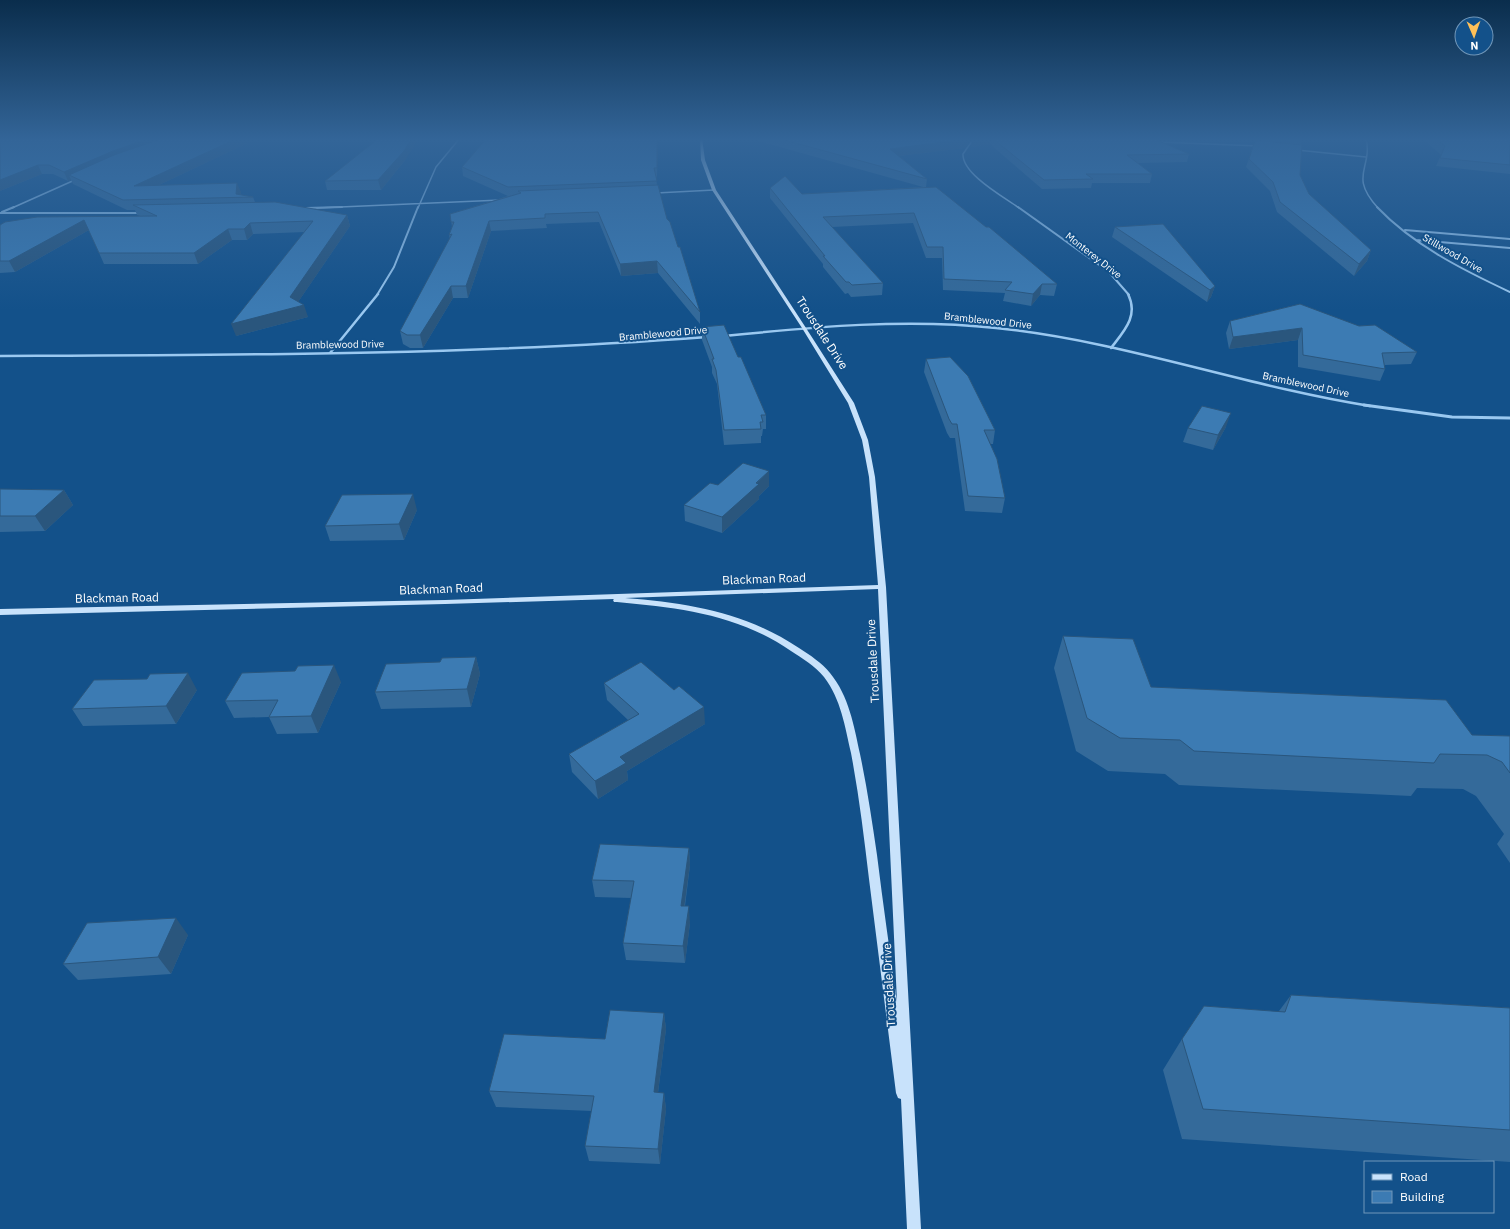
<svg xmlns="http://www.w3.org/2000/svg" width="1510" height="1229" viewBox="0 0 1510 1229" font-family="'IBM Plex Sans',sans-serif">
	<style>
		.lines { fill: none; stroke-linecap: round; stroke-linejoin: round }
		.street-far3 { stroke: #9ac8f0; stroke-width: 1.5 }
		.street-far2 { stroke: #9ac8f0; stroke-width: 2 }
		.street-far1 { stroke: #9ac8f0; stroke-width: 2.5 }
		.street { stroke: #9ac8f0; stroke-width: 3 }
		.secondary { fill: #c8e2fb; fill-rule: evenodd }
		.wall { fill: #346a9a }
		.shaded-wall { fill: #2a567d }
		.building { fill: #3c7bb3; stroke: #2a567d }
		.labels { text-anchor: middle; stroke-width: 4; stroke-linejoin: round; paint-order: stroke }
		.far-street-label { font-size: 10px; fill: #fff; stroke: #13518a }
		.street-label { font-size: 12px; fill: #fff; stroke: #13518a }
	</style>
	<rect width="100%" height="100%" fill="#13518a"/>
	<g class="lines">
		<path class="street-far3" d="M 1366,138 C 1373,169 1348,175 1378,208
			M 972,141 L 963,154 C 962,174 1004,197 1019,208
			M 1158,142 L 1259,146
			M 1297,150 L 1366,157
			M 656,193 L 714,190
			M 12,208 L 77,179
			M 317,208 L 501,200
			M 418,208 L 436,167 L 460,138"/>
		<path class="street-far2" d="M 1018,207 L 1109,272 L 1129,295
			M 1377,207 C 1413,245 1463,270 1510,292
			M 306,208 L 342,207
			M 2,212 L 14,207
			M 0,213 L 142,213
			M 1405,230 L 1510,239
			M 1416,240 L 1510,248
			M 377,295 L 394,267 L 418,207"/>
		<path class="street-far1" d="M 724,336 C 814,327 906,318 996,328 C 1123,341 1244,386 1370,406
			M 1111,348 C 1124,331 1139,316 1128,294
			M 330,353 L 378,294
			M 0,356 C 236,355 472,355 707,337"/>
		<path class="street" d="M 1364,405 L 1452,417 L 1510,418"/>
		<path class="secondary" d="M 700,138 L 702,138 L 705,160 L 716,190 L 806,328 L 854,403 L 868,440 L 875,477 L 886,587 L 921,1229 L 907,1229 L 901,1099 L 898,1098 L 896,1093 C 887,1022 878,950 869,879 C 864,837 859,795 851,753 C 845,727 841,699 824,677 C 815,666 802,658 791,651 C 737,614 680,608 617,602 L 614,602 L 613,600 L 614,599 L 445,604 L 0,615 L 0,609 L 445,600 L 878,585 L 869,477 L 862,440 L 848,403 L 802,328 L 712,190 L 701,160 ZM 878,589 L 897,1002 C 890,953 883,904 877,855 C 872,821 867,787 860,754 C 854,726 849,696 830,673 C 822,663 810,655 799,648 C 745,612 688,603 625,598 Z"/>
	</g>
	<path class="wall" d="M 0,138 L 258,138 L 159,185 L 241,192 L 240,195 L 253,197 L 255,202 L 347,215 L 350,226 L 298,302 L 308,317 L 236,336 L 305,232 L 253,234 L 247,240 L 232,240 L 198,264 L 104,264 L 89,230 L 15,272 L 0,273 L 0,225 L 140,216 L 137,215 L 135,210 L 127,210 L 73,184 L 71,180 L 68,181 L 53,174 L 42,174 L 0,191 Z
		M 487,138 L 658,138 L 657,177 L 656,177 L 657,185 L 667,219 L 700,312 L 700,324 L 658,273 L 621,276 L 599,222 L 546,224 L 547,228 L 491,231 L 468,298 L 453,298 L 423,348 L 410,348 L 403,344 L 400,331 L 450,239 L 449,235 L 452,227 L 450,214 L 508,196 L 463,176 L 462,167 Z
		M 748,138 L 969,138 L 969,142 L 965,148 L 899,156 L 927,179 L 926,187 L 1057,284 L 1054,296 L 1040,295 L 1031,306 L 1003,301 L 1005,293 L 943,290 L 942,258 L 926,258 L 913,223 L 832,227 L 883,283 L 882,295 L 851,297 L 848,293 L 845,294 L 823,267 L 823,264 L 770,198 L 770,188 L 802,194 L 923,187 Z
		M 972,138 L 1152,138 L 1189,154 L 1187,162 L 1138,163 L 1152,174 L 1150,183 L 1092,183 L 1091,188 L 1042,189 L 990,144 L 971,147 Z
		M 1256,138 L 1302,138 L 1301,144 L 1300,175 L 1309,194 L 1371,250 L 1367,261 L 1354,276 L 1277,212 L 1270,191 L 1246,167 Z
		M 1422,138 L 1510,138 L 1510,174 L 1436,166 L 1441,155 Z
		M 406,159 L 381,190 L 327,190 L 325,181 Z
		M 1115,227 L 1215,286 L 1211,297 L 1207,302 L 1112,237 Z
		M 1300,304 L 1417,352 L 1411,364 L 1385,365 L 1385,369 L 1380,381 L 1298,367 L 1298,340 L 1229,349 L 1226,333 L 1230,321 Z
		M 702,327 L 738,357 L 766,415 L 766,429 L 763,429 L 762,436 L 761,436 L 761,443 L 724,445 L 717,384 L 712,373 L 712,367 L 702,340 Z
		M 926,359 L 995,430 L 993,444 L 990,444 L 1005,498 L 1002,513 L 965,511 L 955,438 L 950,438 L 947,433 L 924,372 Z
		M 1226,427 L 1213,450 L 1183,442 L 1188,428 Z
		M 769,471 L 769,486 L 759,496 L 759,499 L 722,533 L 685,521 L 684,505 L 718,485 Z
		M 0,489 L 64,490 L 73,505 L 45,531 L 0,532 Z
		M 417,510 L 404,540 L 330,541 L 325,526 Z
		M 1063,636 L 1151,687 L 1472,735 L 1510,736 L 1510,863 L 1497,844 L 1504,834 L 1476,796 L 1463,789 L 1417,788 L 1411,796 L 1179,785 L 1165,774 L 1108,771 L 1076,751 L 1054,668 Z
		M 476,657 L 480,674 L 471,707 L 381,709 L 375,692 L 440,662 Z
		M 341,682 L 318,733 L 277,734 L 269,717 L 234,718 L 225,701 Z
		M 604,683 L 705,724 L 627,771 L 628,780 L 598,799 L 572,772 L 569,754 L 628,720 L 607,700 Z
		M 197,690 L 176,724 L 83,726 L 72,709 Z
		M 689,848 L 690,865 L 685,906 L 690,923 L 685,963 L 626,960 L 623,943 L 631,898 L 595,897 L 592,880 Z
		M 188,935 L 171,974 L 78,980 L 63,964 Z
		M 1291,995 L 1510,1008 L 1510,1162 L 1182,1139 L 1163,1070 L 1182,1039 L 1279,1011 Z
		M 664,1013 L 666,1029 L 658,1093 L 664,1093 L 666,1109 L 660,1164 L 589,1161 L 585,1146 L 592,1111 L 496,1107 L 489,1091 Z"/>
	<path class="shaded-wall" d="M 150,138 L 175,138 L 69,175 L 71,180 L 68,181 L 64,172 L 113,151 Z
		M 238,138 L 258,138 L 138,195 L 134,186 Z
		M 412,138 L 419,138 L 406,159 L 381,190 L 378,180 Z
		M 657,138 L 658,138 L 657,177 Z
		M 967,138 L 969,138 L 969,142 L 965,148 L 890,157 L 890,149 Z
		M 981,138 L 991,138 L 990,144 L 971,147 L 972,139 Z
		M 38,165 L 42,174 L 0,191 L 0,180 Z
		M 237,183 L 241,192 L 240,198 L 236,194 Z
		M 347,215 L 350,226 L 294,308 L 304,305 L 308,317 L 236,336 L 231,324 L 290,297 Z
		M 84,220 L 89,230 L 15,272 L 9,261 Z
		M 489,221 L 491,231 L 468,298 L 466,286 Z
		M 250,223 L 253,234 L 247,240 L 244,229 Z
		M 228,229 L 232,240 L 198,264 L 194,253 Z
		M 1371,250 L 1367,261 L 1354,276 L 1359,264 Z
		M 657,261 L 658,273 L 621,276 L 620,264 Z
		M 1042,284 L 1040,295 L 1031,306 L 1033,294 Z
		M 451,286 L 453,298 L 423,348 L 420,335 Z
		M 1215,286 L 1211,297 L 1207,302 L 1210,290 Z
		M 1302,328 L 1298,340 L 1229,349 L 1233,337 Z
		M 1231,413 L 1226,427 L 1213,450 L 1218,435 Z
		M 769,471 L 769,486 L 759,496 L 759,499 L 722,533 L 722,517 Z
		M 64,490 L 73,505 L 45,531 L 35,516 Z
		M 413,494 L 417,510 L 404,540 L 399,524 Z
		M 476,657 L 480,674 L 471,707 L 467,689 Z
		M 334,665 L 341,682 L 318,733 L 311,716 Z
		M 188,673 L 197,690 L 176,724 L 166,706 Z
		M 704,707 L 705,724 L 627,771 L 628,780 L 598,799 L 595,781 L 620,757 Z
		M 689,848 L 690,865 L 682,923 L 681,906 Z
		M 689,906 L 690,923 L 685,963 L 683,946 Z
		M 176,918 L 188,935 L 171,974 L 158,957 Z
		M 664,1013 L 666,1029 L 656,1108 L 654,1092 Z
		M 664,1093 L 666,1109 L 660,1164 L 658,1149 Z"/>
	<path class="building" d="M 0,138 L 150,138 L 113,151 L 64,172 L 49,165 L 38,165 L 0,180 Z
		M 163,138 L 238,138 L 134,186 L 237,183 L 236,194 L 253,197 L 123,200 L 69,175 L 114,155 Z
		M 379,138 L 412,138 L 404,151 L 378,180 L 325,181 Z
		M 487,138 L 657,138 L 657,168 L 654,168 L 657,181 L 508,187 L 462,167 Z
		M 777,138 L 967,138 L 966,139 L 890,149 L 927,179 Z
		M 973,138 L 981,138 L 972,139 Z
		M 992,138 L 1152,138 L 1189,154 L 1127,155 L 1152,174 L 1086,174 L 1093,179 L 1044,180 Z
		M 1273,138 L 1302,138 L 1302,140 Z
		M 1435,138 L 1510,138 L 1510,165 L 1440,158 L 1445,146 Z
		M 1255,140 L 1302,145 L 1300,175 L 1309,194 L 1371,250 L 1359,264 L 1280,202 L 1273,182 L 1249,159 Z
		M 785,176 L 802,194 L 936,187 L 986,227 L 989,227 L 1057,284 L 1042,284 L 1033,294 L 1005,290 L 1012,282 L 944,279 L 943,247 L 927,247 L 914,213 L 823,217 L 883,283 L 852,285 L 849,282 L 846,282 L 823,256 L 825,256 L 770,188 Z
		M 658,185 L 667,219 L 670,222 L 678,247 L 680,247 L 700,312 L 657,261 L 620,264 L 598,212 L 545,214 L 545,218 L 489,221 L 466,286 L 451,286 L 420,335 L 407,335 L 400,331 L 452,234 L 449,235 L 454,222 L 451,222 L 450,214 L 521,193 L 518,191 Z
		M 275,202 L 347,215 L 290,297 L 304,305 L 231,324 L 313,221 L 250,223 L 244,229 L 228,229 L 194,253 L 99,253 L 84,220 L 9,261 L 0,261 L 0,225 L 5,222 L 37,217 L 157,216 L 133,205 Z
		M 1163,224 L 1215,286 L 1210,290 L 1115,227 Z
		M 1300,304 L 1359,326 L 1375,325 L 1417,352 L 1382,353 L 1385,369 L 1303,355 L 1302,328 L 1233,337 L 1230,321 Z
		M 724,325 L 738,357 L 741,357 L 766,415 L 761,415 L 763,422 L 760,422 L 761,429 L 724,430 L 716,370 L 712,359 L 714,359 L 702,327 Z
		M 950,357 L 968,376 L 995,430 L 984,430 L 997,459 L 1005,498 L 968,496 L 957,424 L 952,424 L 949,419 L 926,359 Z
		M 1202,406 L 1231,413 L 1218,435 L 1188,428 Z
		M 743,463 L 769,471 L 756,483 L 759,484 L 722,517 L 684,505 L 710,483 L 718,485 Z
		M 0,489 L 64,490 L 35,516 L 0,516 Z
		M 413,494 L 399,524 L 325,526 L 342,495 Z
		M 1063,636 L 1133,639 L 1151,687 L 1446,700 L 1472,735 L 1510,736 L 1510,773 L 1502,762 L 1487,755 L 1440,754 L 1434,763 L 1194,751 L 1180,740 L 1120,738 L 1087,718 Z
		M 476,657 L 467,689 L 375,692 L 386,664 L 440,662 L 442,658 Z
		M 641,662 L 674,690 L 679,686 L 704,707 L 620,757 L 626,763 L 595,781 L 569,754 L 639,714 L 604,683 Z
		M 334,665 L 311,716 L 269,717 L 278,700 L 225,701 L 242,673 L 295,671 L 298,666 Z
		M 188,673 L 166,706 L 72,709 L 94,680 L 147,679 L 150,674 Z
		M 600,844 L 689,848 L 681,906 L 689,906 L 683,946 L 623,943 L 634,881 L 592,880 Z
		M 176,918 L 158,957 L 63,964 L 87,923 Z
		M 1291,995 L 1510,1008 L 1510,1130 L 1203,1109 L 1182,1039 L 1204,1006 L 1285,1012 Z
		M 610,1010 L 664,1013 L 654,1092 L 664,1093 L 658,1149 L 585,1146 L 594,1096 L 489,1091 L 504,1034 L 605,1039 Z"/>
	<linearGradient id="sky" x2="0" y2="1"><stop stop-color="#0a2d4c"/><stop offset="0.45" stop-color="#336598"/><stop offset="1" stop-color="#336598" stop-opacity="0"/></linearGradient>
	<rect width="1510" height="310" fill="url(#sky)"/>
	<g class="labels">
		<g class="far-street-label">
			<text transform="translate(1453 253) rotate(30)" y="4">Stillwood Drive</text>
			<text transform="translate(1094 255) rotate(38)" y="4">Monterey Drive</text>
			<text transform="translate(988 320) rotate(6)" y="4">Bramblewood Drive</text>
			<text transform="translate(663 333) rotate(-5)" y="4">Bramblewood Drive</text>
			<text transform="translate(340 344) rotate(-1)" y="4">Bramblewood Drive</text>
			<text transform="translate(1306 384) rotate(12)" y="4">Bramblewood Drive</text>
		</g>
		<g class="street-label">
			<text transform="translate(822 333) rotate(57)" y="4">Trousdale Drive</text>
			<text transform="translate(764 579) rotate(-2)" y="4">Blackman Road</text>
			<text transform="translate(441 589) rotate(-2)" y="4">Blackman Road</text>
			<text transform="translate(117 598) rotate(-1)" y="4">Blackman Road</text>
			<text transform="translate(873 661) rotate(-93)" y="4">Trousdale Drive</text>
			<text transform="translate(889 985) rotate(-93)" y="4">Trousdale Drive</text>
		</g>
	</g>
	<rect x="1364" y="1161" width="130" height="52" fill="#13518a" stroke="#7197b9"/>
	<rect x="1372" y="1174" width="20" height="6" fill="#c8e2fb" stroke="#7197b9"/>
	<text x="1400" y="1181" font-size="12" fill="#ffffff">Road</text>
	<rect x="1372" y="1191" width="20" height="12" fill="#3c7bb3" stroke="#7197b9"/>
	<text x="1400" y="1201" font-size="12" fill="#ffffff">Building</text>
	<g transform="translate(1474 36) rotate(178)"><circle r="19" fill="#13518a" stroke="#7197b9"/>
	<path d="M0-3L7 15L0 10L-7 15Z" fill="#ffc159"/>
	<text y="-6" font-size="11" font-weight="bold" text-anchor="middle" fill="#ffffff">N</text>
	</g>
</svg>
